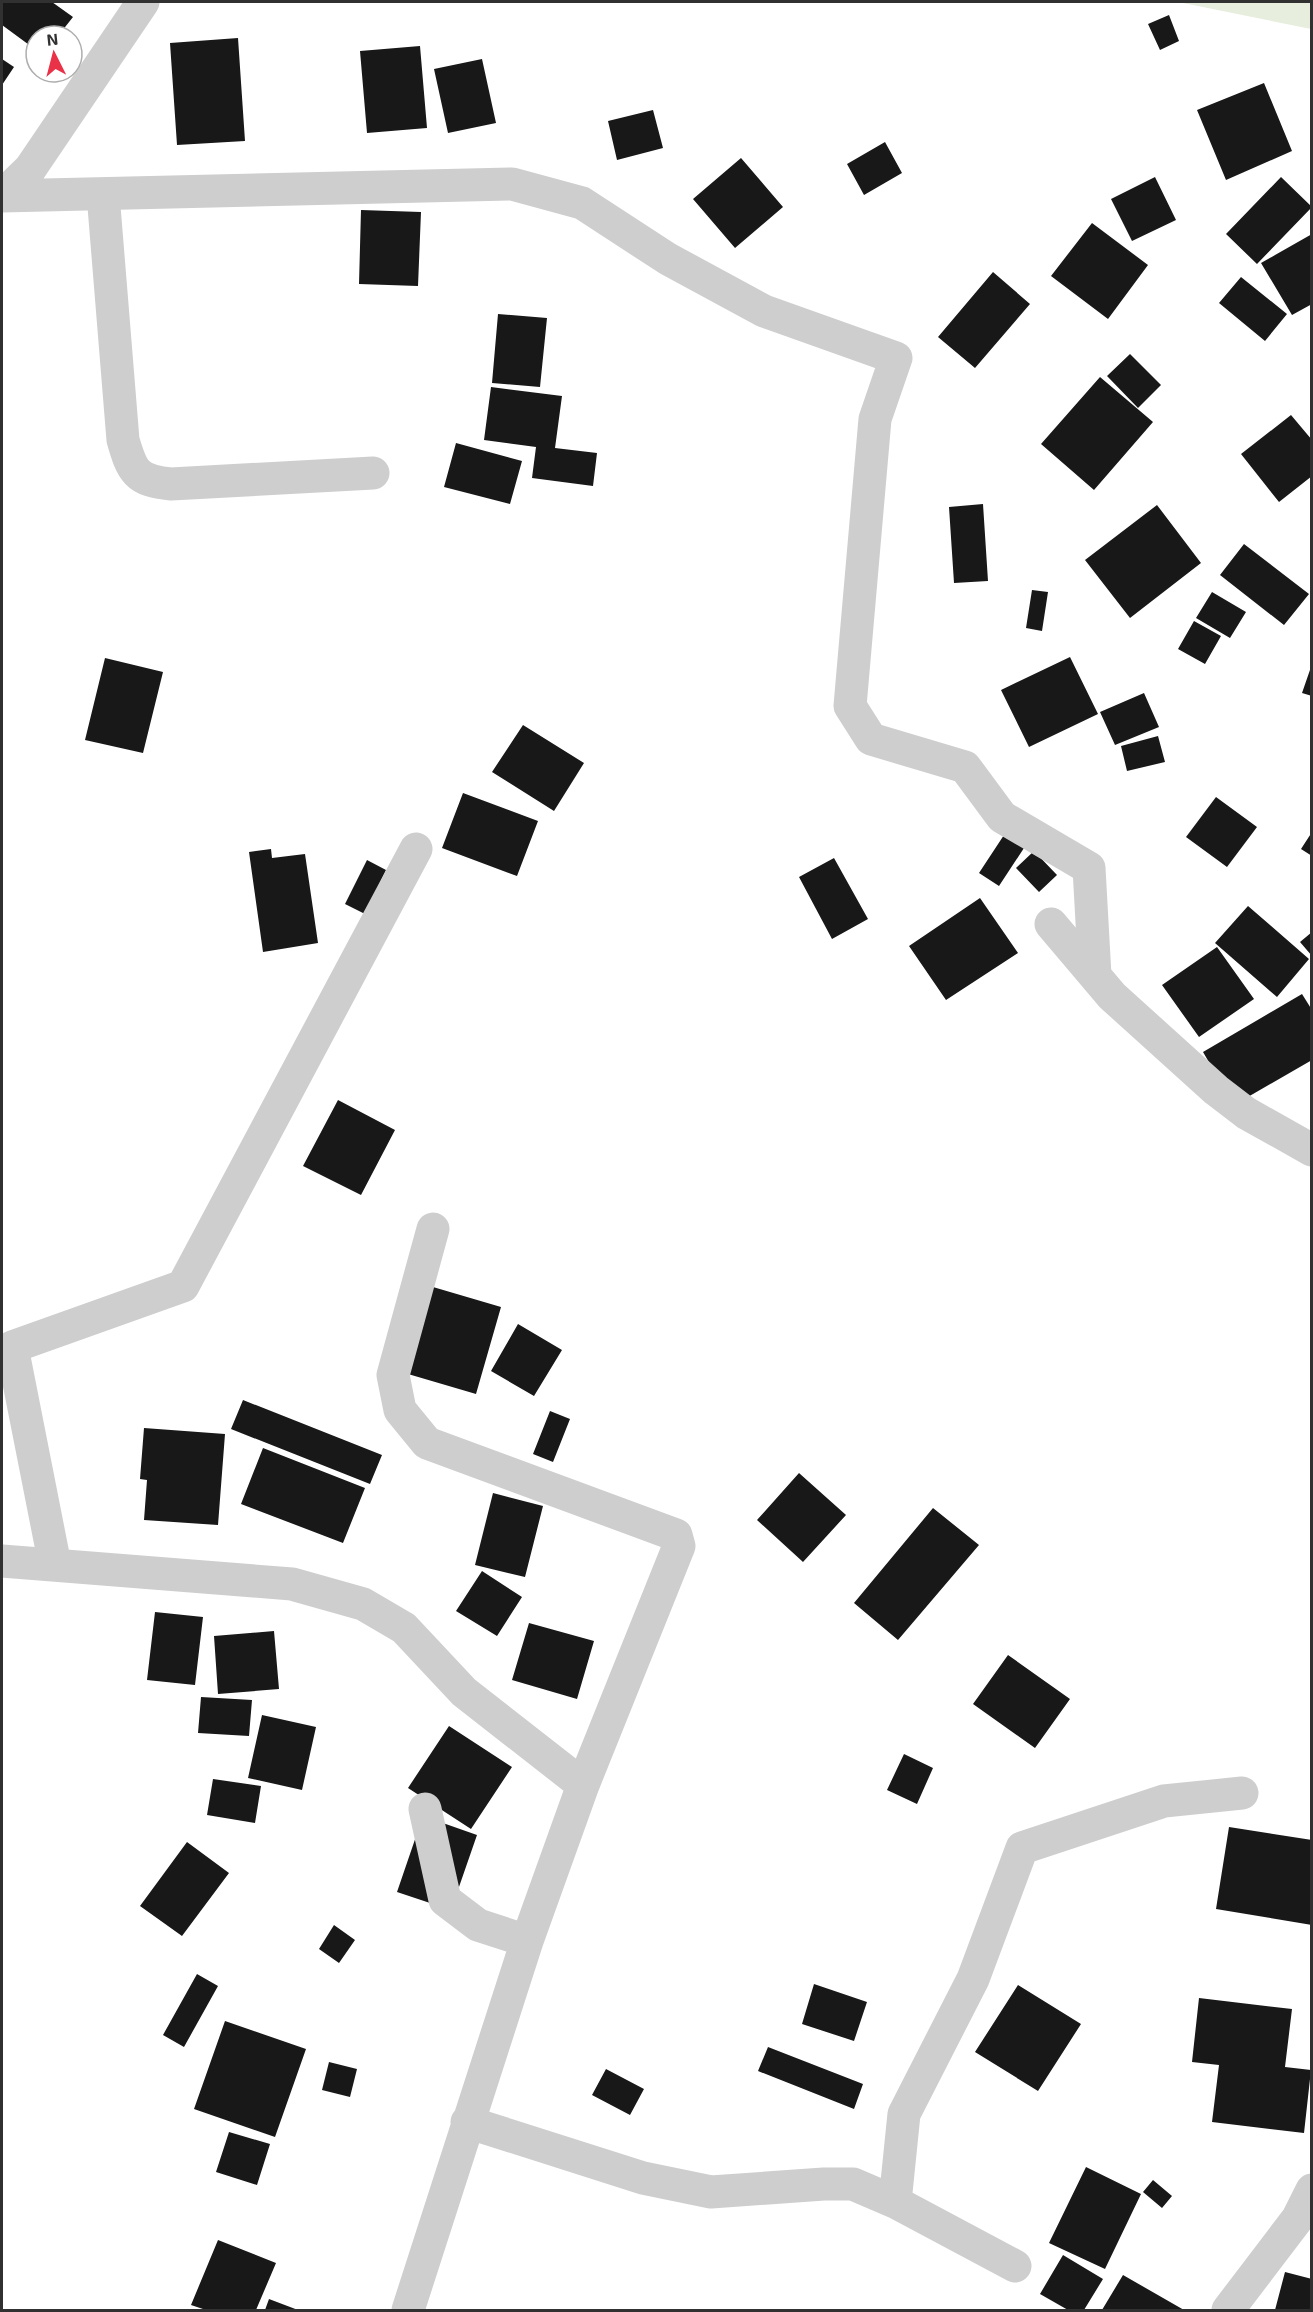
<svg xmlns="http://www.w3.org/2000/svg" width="1313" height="2312" viewBox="0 0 1313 2312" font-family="'Exo 2',sans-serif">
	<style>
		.green { fill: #e7eede }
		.building { fill: #181818 }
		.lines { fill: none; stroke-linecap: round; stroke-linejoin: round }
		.minor { stroke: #cecece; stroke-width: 33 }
	</style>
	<rect width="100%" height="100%" fill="#fff"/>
	<path class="green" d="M 1178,2 L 1311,2 L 1311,29 Z"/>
	<path class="building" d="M 2,2 L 52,2 L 73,17 L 58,36 L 36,36 L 36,50 L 2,25 Z
		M 1169,15 L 1179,41 L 1160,50 L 1148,24 Z
		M 238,38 L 245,141 L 177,145 L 170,43 Z
		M 420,46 L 427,128 L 367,133 L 360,51 Z
		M 2,59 L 14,67 L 2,85 Z
		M 482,59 L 496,123 L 448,133 L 434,69 Z
		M 1264,83 L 1292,151 L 1226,180 L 1197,110 Z
		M 653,110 L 663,148 L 617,160 L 608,121 Z
		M 885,142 L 902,173 L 864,195 L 847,164 Z
		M 741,158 L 783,207 L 735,248 L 693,199 Z
		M 1155,177 L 1176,220 L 1132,241 L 1111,199 Z
		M 1281,177 L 1312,207 L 1257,264 L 1226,234 Z
		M 361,210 L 421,212 L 418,286 L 359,284 Z
		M 1092,223 L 1148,265 L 1108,319 L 1051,276 Z
		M 1312,234 L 1312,304 L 1292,315 L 1261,263 Z
		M 993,272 L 1030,304 L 975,368 L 938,337 Z
		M 1241,277 L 1287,314 L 1265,341 L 1219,303 Z
		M 498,314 L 547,318 L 540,387 L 492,383 Z
		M 1130,354 L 1161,385 L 1138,408 L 1107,376 Z
		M 1100,377 L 1153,422 L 1094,490 L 1041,444 Z
		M 491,387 L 562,396 L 555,448 L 597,453 L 593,486 L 532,478 L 536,447 L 484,440 Z
		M 1291,415 L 1312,440 L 1312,476 L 1279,502 L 1241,454 Z
		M 456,443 L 522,461 L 510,504 L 444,487 Z
		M 983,504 L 988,581 L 954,583 L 949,507 Z
		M 1157,505 L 1201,563 L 1130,618 L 1085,560 Z
		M 1244,544 L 1309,594 L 1284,625 L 1220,575 Z
		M 1032,590 L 1048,592 L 1042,631 L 1026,628 Z
		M 1212,592 L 1246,612 L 1230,638 L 1196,618 Z
		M 1194,621 L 1221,636 L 1205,664 L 1178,649 Z
		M 1070,657 L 1098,714 L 1029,747 L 1001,690 Z
		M 105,658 L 163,672 L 143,753 L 85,740 Z
		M 1311,667 L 1312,667 L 1312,696 L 1302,693 Z
		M 1144,693 L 1159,727 L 1115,745 L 1100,712 Z
		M 523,725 L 584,763 L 554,811 L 492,772 Z
		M 1158,736 L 1165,762 L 1127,771 L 1121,746 Z
		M 463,793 L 538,821 L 517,876 L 442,848 Z
		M 1216,797 L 1257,827 L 1227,867 L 1186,837 Z
		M 1312,832 L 1312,856 L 1301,849 Z
		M 1004,835 L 1024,848 L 999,886 L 979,873 Z
		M 271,849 L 272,858 L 305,854 L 318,943 L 263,952 L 249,852 Z
		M 1034,851 L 1057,875 L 1039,892 L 1016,868 Z
		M 834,858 L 868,919 L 832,939 L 799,877 Z
		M 367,860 L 386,870 L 365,914 L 345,904 Z
		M 980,898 L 1018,953 L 946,1000 L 909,946 Z
		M 1248,906 L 1309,959 L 1277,997 L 1215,943 Z
		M 1312,932 L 1312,956 L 1300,942 Z
		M 1217,947 L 1254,999 L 1199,1037 L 1162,985 Z
		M 1302,994 L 1312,1010 L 1312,1060 L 1234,1105 L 1203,1052 Z
		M 338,1100 L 395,1130 L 361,1195 L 303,1166 Z
		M 433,1287 L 501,1307 L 476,1394 L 408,1374 Z
		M 518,1324 L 562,1350 L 534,1396 L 491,1371 Z
		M 243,1400 L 382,1455 L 370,1484 L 231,1429 Z
		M 550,1411 L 570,1419 L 553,1462 L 533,1454 Z
		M 144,1428 L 225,1434 L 218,1525 L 144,1520 L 147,1480 L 140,1479 Z
		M 263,1448 L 365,1488 L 343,1543 L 241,1504 Z
		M 799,1473 L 846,1515 L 803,1562 L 757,1520 Z
		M 493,1493 L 543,1506 L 525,1577 L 475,1565 Z
		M 933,1508 L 979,1545 L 898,1640 L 854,1603 Z
		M 482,1571 L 522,1597 L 497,1636 L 456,1611 Z
		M 155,1612 L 203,1617 L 195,1685 L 147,1680 Z
		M 529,1623 L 594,1641 L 577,1699 L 512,1680 Z
		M 274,1631 L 279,1689 L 218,1694 L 214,1636 Z
		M 1008,1655 L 1070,1699 L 1035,1748 L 973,1704 Z
		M 201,1697 L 252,1700 L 249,1736 L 198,1733 Z
		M 262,1715 L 316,1727 L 302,1790 L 248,1778 Z
		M 449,1726 L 512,1767 L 471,1829 L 408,1788 Z
		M 904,1754 L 933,1768 L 917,1804 L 887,1790 Z
		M 213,1779 L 261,1786 L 255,1823 L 207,1815 Z
		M 423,1816 L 477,1835 L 451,1910 L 397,1892 Z
		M 1229,1827 L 1312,1840 L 1312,1925 L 1216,1909 Z
		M 187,1842 L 229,1873 L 182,1936 L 140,1906 Z
		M 334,1925 L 355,1940 L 339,1963 L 319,1949 Z
		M 197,1974 L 218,1986 L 184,2047 L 163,2035 Z
		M 814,1984 L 867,2002 L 854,2041 L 802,2024 Z
		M 1018,1985 L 1081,2024 L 1038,2091 L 975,2052 Z
		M 1199,1998 L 1292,2009 L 1285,2067 L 1311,2070 L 1304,2133 L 1212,2122 L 1219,2065 L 1192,2062 Z
		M 225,2021 L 306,2049 L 275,2137 L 194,2109 Z
		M 768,2047 L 863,2084 L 854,2109 L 758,2071 Z
		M 329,2062 L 357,2069 L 350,2097 L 322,2090 Z
		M 606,2069 L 644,2089 L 630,2115 L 592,2095 Z
		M 229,2132 L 270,2144 L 257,2185 L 216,2172 Z
		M 1086,2167 L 1141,2194 L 1105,2269 L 1049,2243 Z
		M 1153,2180 L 1172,2196 L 1162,2208 L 1143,2192 Z
		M 218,2240 L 276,2263 L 256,2310 L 206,2310 L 191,2305 Z
		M 1063,2255 L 1103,2279 L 1084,2310 L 1068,2310 L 1040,2294 Z
		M 1285,2272 L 1312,2279 L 1312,2310 L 1275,2310 Z
		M 1123,2275 L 1184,2310 L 1102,2310 Z
		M 269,2299 L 298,2310 L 265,2310 Z"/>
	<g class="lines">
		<path class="minor" d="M 103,194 L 123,440 C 132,471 136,481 171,484 L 373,473
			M 2,196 L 512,184 L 582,203 L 668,259 L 764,311 L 896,358 L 875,419 L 850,706 L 871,739 L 965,767 L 1002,817 L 1089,868 L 1095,976
			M 2,196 L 30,169 L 143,2
			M 1051,924 L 1112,996 L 1216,1090 L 1246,1113 L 1312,1150
			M 2,1561 L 292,1584 L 363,1604 L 404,1628 L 464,1692 L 583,1785
			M 55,1565 L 12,1347 L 183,1286 L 416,849
			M 425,1809 L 445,1900 L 478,1925 L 527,1941
			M 467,2122 L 643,2178 L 711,2192 L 824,2184 L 853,2184 L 895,2202 L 1015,2266
			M 895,2202 L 904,2114 L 973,1979 L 1022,1848 L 1164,1801 L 1242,1793
			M 408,2310 L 527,1941 L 583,1785 L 679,1546 L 676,1535 L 427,1443 L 400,1410 L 393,1375 L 433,1229
			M 1228,2310 L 1298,2218 L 1312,2190"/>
	</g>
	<rect width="1313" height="2312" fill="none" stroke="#313131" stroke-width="6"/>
	<g transform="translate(54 54) rotate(354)"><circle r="28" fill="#ffffff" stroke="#adadad" stroke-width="1.5"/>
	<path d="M0-4.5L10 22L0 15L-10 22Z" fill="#e93147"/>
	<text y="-9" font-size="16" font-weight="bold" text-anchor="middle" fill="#313131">N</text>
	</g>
</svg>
